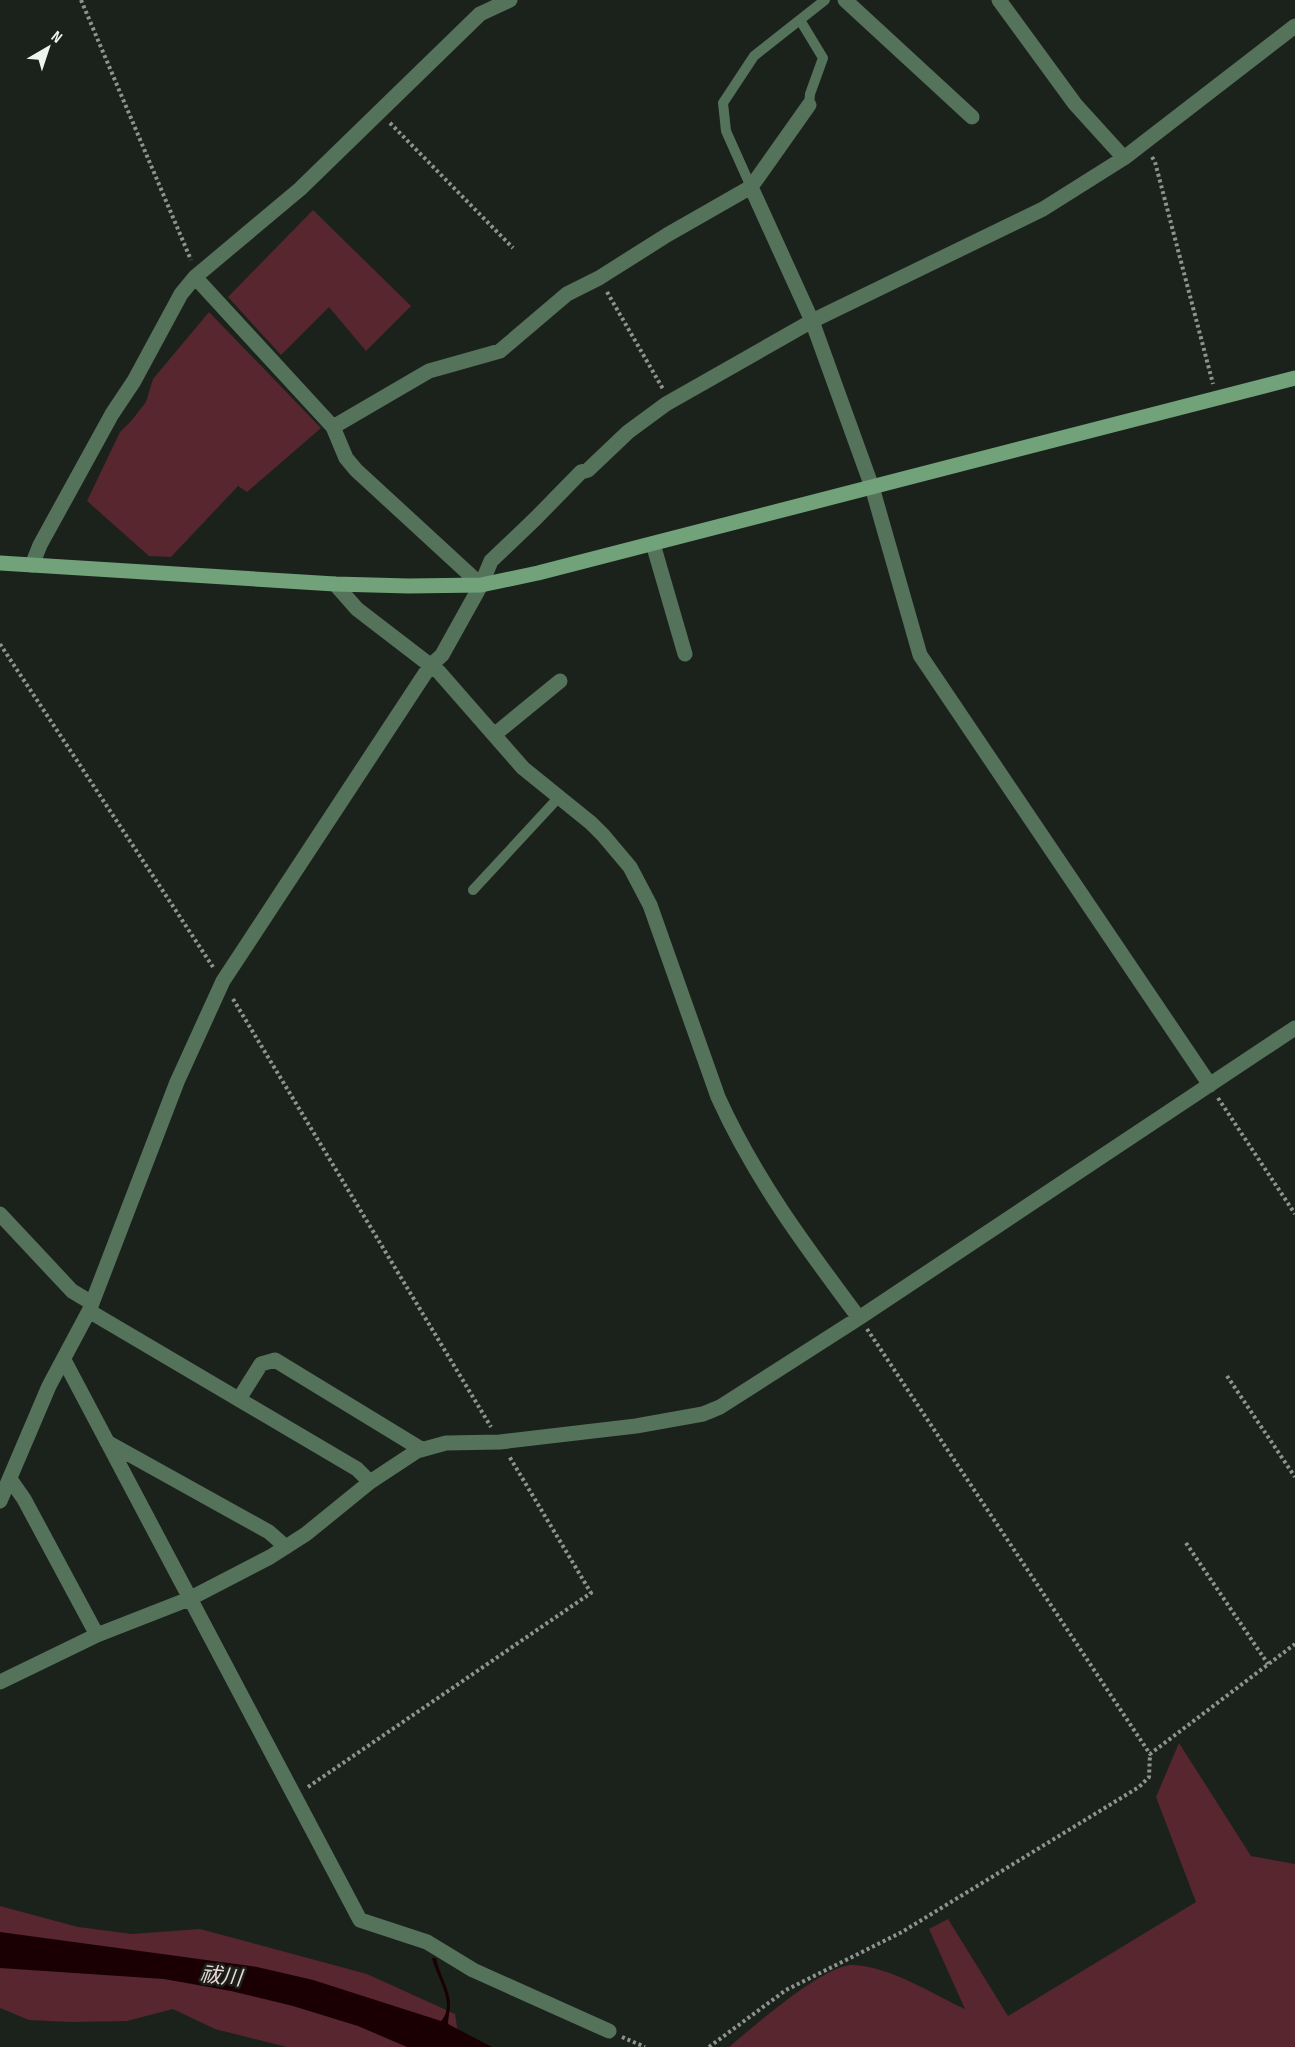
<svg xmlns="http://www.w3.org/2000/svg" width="1295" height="2047" viewBox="0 0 1295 2047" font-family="'Sofia Sans Condensed','Noto Sans JP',sans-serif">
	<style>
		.green { fill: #57262f }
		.water { fill: #1a0002 }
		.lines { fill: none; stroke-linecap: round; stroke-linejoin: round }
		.path { stroke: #8e938f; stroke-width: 4; stroke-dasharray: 3 3; stroke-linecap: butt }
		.lane { stroke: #55725a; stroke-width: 10 }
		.street { stroke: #55725a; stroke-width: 15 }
		.secondary { stroke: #71a27a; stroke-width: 15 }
		.labels { text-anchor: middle; stroke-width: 5; stroke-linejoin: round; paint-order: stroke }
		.water-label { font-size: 21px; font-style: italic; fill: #efd6d8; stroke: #1b221c }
	</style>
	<rect width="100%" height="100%" fill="#1b221c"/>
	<path class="green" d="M 313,210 L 411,306 L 366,351 L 329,307 L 281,355 L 228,297 Z
		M 209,312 L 321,428 L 247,492 L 238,486 L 171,557 L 149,556 L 87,501 L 120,432 L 132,420 L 146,402 L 153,379 Z
		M 1179,1743 L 1251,1856 L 1295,1864 L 1295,2047 L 729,2047 C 753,2027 825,1963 854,1965 C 894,1968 930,1993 965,2009 L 929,1929 L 948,1919 L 1008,2016 L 1196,1902 L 1156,1797 Z
		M 0,1906 L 78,1927 L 132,1934 L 200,1929 L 367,1974 L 455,2014 L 460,2047 L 287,2047 L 215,2029 L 173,2009 L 127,2021 L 71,2022 L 29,2020 L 0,2008 Z"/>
	<path class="water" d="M 0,1932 L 257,1967 L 313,1980 L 441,2021 C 457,2004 436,1976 432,1958 L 436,1958 C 439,1974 450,1989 450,2005 C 450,2011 448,2018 448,2024 L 492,2047 L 407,2047 L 358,2026 L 293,2006 L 231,1991 L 164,1979 L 0,1968 Z"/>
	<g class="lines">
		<path class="path" d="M 81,0 L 191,260
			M 390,123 L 513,248
			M 1152,157 L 1155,162 L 1213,384
			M 607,292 L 663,389
			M 0,644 L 213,967
			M 233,999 L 491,1427
			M 1218,1098 L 1295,1214
			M 867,1329 L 1150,1754 L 1295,1644
			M 1227,1376 L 1295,1477
			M 1186,1543 L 1268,1664
			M 308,1787 L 591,1593 L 509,1456
			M 622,2037 L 645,2047
			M 709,2047 L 786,1990 L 902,1932 L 1139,1787 L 1149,1777 L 1150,1754"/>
		<path class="lane" d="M 800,20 L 823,58 L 810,94 L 809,105
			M 751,187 L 726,131 L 723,103 L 754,56 L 825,0
			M 473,890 L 560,796"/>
		<path class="street" d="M 845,0 L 972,117
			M 999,0 L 1075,104 L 1124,158
			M 751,187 L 812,321 L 872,487 L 920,655 L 1210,1085
			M 195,277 L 333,427 L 346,458 L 356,470 L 481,585
			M 333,427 L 429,371 L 500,351 L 567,294 L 599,278 L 667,235 L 751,187 L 809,105
			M 653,544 L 685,654
			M 32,565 L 40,545 L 112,414 L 134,381 L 181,294 L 195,277 L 300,189 L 480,14 L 510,0
			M 335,584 L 357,609 L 439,672 L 523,768 L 591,823 L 603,835 L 630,867 L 650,905 L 718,1097 C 755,1179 806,1247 859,1318
			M 494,735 L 560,681
			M 0,1214 L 72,1291 L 92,1303
			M 89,1311 L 357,1469 L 370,1482
			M 64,1360 L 360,1920 L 427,1942 L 473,1970 L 609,2031
			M 239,1399 L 261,1364 L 275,1360 L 421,1449
			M 107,1442 L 269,1532 L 286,1547
			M 10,1479 L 24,1499 L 97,1635
			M 0,1501 L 49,1386 L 89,1311 L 177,1082 L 223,981 L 430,666 L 442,655 L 481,585 L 491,561 L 536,518 L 581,472 L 588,470 L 628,432 L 666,404 L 812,321 L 1043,209 L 1124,158 L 1295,26
			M 0,1682 L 97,1635 L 189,1599 L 270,1557 L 306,1534 L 370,1482 L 417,1451 L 446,1443 L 500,1442 L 636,1426 L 703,1414 L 720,1407 L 859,1318 L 1295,1028"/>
		<path class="secondary" d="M 0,563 L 335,584 L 409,586 L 481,585 L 538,573 L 1295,378"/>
	</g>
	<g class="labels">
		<g class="water-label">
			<text transform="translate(221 1976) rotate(6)" y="7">祓川</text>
		</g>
	</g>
	<g transform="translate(48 48) rotate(39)" stroke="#1b221c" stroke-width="4.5" paint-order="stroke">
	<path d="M0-4.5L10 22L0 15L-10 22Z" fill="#f0f4f1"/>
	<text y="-9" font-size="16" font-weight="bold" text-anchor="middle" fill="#f0f4f1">N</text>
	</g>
</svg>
